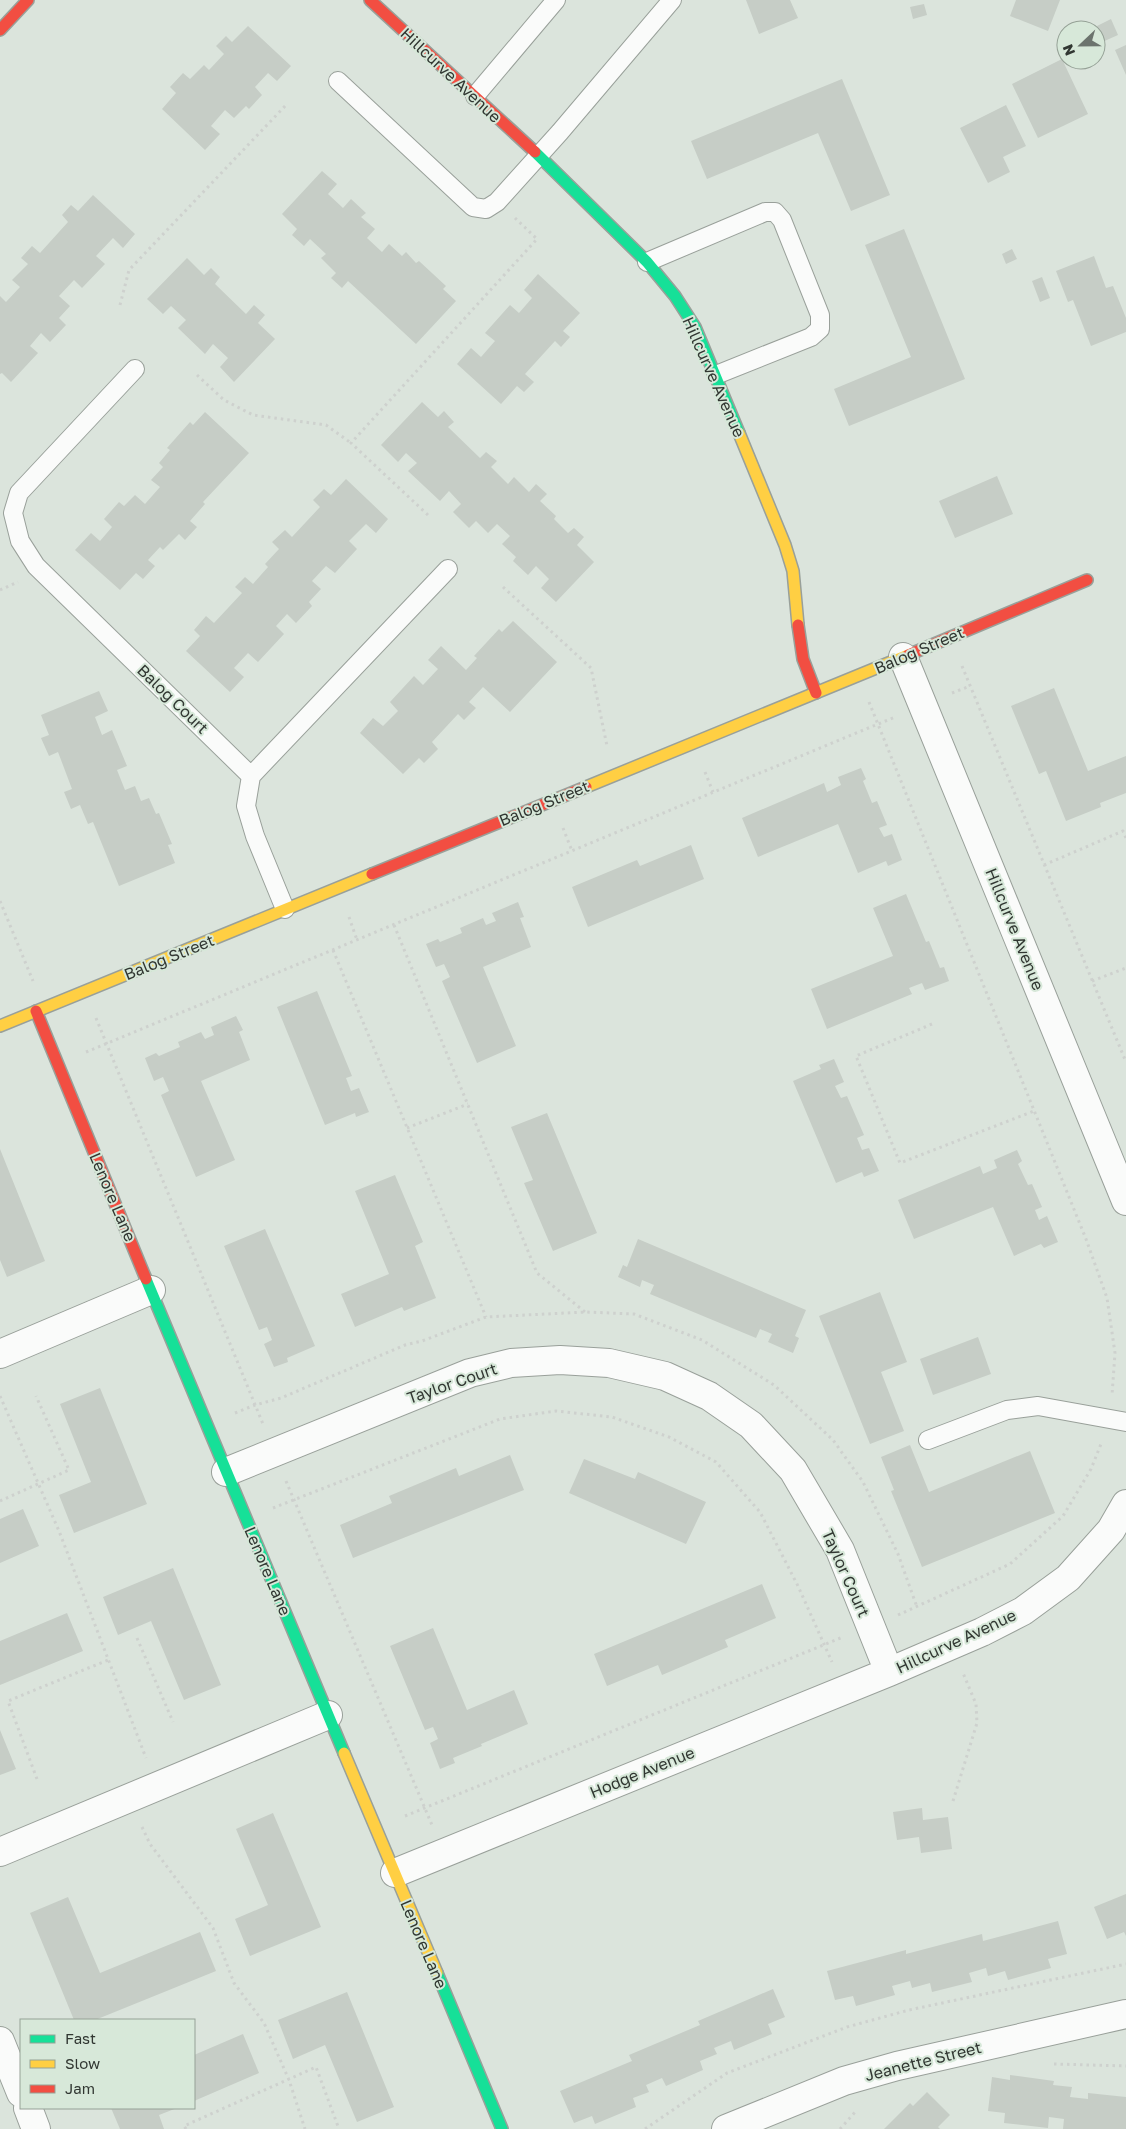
<svg xmlns="http://www.w3.org/2000/svg" width="1126" height="2129" viewBox="0 0 1126 2129" font-family="'Golos Text',sans-serif">
	<style>
		.building { fill: #c6cdc6 }
		.lines { fill: none; stroke-linecap: round; stroke-linejoin: round }
		.lane-casing { stroke: #99a09a; stroke-width: 20 }
		.street-casing { stroke: #99a09a; stroke-width: 30 }
		.fast-casing { stroke: #99a09a; stroke-width: 14 }
		.slow-casing { stroke: #99a09a; stroke-width: 14 }
		.jam-casing { stroke: #99a09a; stroke-width: 14 }
		.path { stroke: #ced1ce; stroke-width: 3; stroke-dasharray: 2.5 4; stroke-linecap: butt }
		.lane { stroke: #fafbfa; stroke-width: 18 }
		.street { stroke: #fafbfa; stroke-width: 28 }
		.fast { stroke: #16e098; stroke-width: 11 }
		.slow { stroke: #ffcf43; stroke-width: 11 }
		.jam { stroke: #f24e42; stroke-width: 11 }
		.labels { text-anchor: middle; stroke-width: 4; stroke-linejoin: round; paint-order: stroke }
		.street-label { font-size: 16px; fill: #313732; stroke: #d7e8d9 }
	</style>
	<rect width="100%" height="100%" fill="#dbe4dc"/>
	<path class="building" d="M 746,0 L 790,0 L 798,18 L 759,34 Z
		M 1016,0 L 1060,0 L 1048,31 L 1010,16 Z
		M 924,4 L 927,15 L 913,19 L 910,7 Z
		M 1111,19 L 1118,35 L 1100,43 L 1096,30 L 1093,28 Z
		M 248,26 L 291,66 L 277,81 L 268,73 L 255,87 L 262,95 L 249,109 L 246,106 L 234,118 L 225,110 L 211,126 L 220,134 L 205,150 L 162,109 L 176,93 L 170,87 L 183,73 L 190,79 L 204,65 L 209,70 L 224,54 L 216,46 L 226,36 L 232,42 Z
		M 1126,45 L 1126,75 L 1115,50 Z
		M 1062,59 L 1088,114 L 1038,138 L 1012,84 Z
		M 842,79 L 890,195 L 851,211 L 818,133 L 707,179 L 691,141 Z
		M 1006,105 L 1026,146 L 1003,157 L 1010,172 L 988,183 L 960,128 Z
		M 322,171 L 337,184 L 328,194 L 343,208 L 351,199 L 366,213 L 361,217 L 375,229 L 367,238 L 382,252 L 389,244 L 402,256 L 406,252 L 416,263 L 419,261 L 446,286 L 443,289 L 456,301 L 416,344 L 348,281 L 342,288 L 331,278 L 336,273 L 321,258 L 326,254 L 310,239 L 304,246 L 292,235 L 297,229 L 282,214 Z
		M 93,195 L 135,234 L 123,248 L 113,238 L 96,256 L 105,264 L 82,288 L 74,280 L 59,296 L 70,306 L 59,318 L 66,325 L 50,342 L 41,333 L 30,346 L 38,353 L 11,382 L 2,373 L 0,374 L 0,296 L 6,302 L 20,287 L 12,280 L 28,264 L 21,258 L 32,246 L 40,253 L 68,222 L 62,215 L 71,205 L 78,211 Z
		M 904,229 L 965,379 L 849,426 L 834,389 L 911,357 L 865,245 Z
		M 1012,249 L 1017,259 L 1006,264 L 1002,254 Z
		M 1094,256 L 1106,288 L 1113,286 L 1126,318 L 1126,332 L 1091,346 L 1073,300 L 1068,302 L 1056,271 Z
		M 187,258 L 204,275 L 211,268 L 220,277 L 215,284 L 246,314 L 254,305 L 265,315 L 258,323 L 275,339 L 234,382 L 220,367 L 228,358 L 213,344 L 205,354 L 178,328 L 186,320 L 171,306 L 163,314 L 147,299 Z
		M 538,274 L 580,313 L 563,331 L 570,337 L 561,347 L 555,341 L 525,374 L 534,382 L 524,392 L 517,386 L 501,404 L 457,364 L 471,348 L 481,357 L 495,341 L 485,333 L 510,305 L 519,313 L 532,298 L 524,290 Z
		M 1042,277 L 1050,298 L 1040,302 L 1032,281 Z
		M 422,402 L 438,417 L 444,411 L 454,422 L 448,427 L 480,458 L 486,452 L 497,461 L 491,467 L 508,484 L 514,477 L 529,492 L 536,484 L 547,494 L 540,501 L 556,516 L 554,519 L 568,533 L 574,528 L 584,537 L 577,545 L 594,562 L 556,602 L 541,588 L 549,579 L 536,566 L 528,575 L 513,561 L 516,557 L 502,544 L 510,536 L 497,524 L 488,533 L 476,521 L 469,528 L 453,512 L 461,504 L 449,491 L 440,501 L 408,471 L 417,463 L 406,453 L 398,462 L 381,445 Z
		M 205,412 L 249,453 L 203,502 L 205,504 L 190,521 L 197,527 L 185,540 L 179,534 L 163,550 L 160,547 L 148,560 L 155,566 L 143,579 L 136,573 L 120,590 L 75,550 L 91,533 L 100,541 L 112,527 L 104,519 L 119,502 L 124,506 L 135,495 L 145,504 L 160,487 L 151,480 L 163,467 L 159,463 L 170,450 L 167,448 L 190,422 L 193,425 Z
		M 997,476 L 1013,514 L 955,538 L 939,501 Z
		M 346,479 L 388,519 L 376,533 L 366,524 L 349,541 L 357,549 L 335,573 L 326,566 L 312,581 L 321,589 L 309,602 L 312,606 L 296,623 L 287,614 L 276,626 L 284,634 L 258,662 L 248,653 L 234,668 L 244,677 L 230,692 L 186,651 L 200,636 L 194,630 L 206,616 L 214,623 L 242,593 L 235,587 L 245,577 L 253,584 L 268,567 L 265,564 L 279,549 L 272,542 L 285,530 L 292,537 L 320,507 L 313,500 L 324,489 L 331,495 Z
		M 513,621 L 557,662 L 510,712 L 483,687 L 469,702 L 476,708 L 464,720 L 458,714 L 432,742 L 438,749 L 424,763 L 419,758 L 403,774 L 360,733 L 373,718 L 383,726 L 398,711 L 390,702 L 414,676 L 423,685 L 438,669 L 428,660 L 441,646 L 466,670 L 477,658 L 474,656 L 499,629 L 502,632 Z
		M 1054,688 L 1088,771 L 1126,756 L 1126,793 L 1100,803 L 1101,807 L 1066,821 L 1046,771 L 1039,774 L 1011,706 Z
		M 99,691 L 108,711 L 95,717 L 102,735 L 112,730 L 127,766 L 117,770 L 125,790 L 135,786 L 141,801 L 149,798 L 156,814 L 159,813 L 172,844 L 168,845 L 175,863 L 119,886 L 93,822 L 88,824 L 80,805 L 71,809 L 64,792 L 72,789 L 58,752 L 49,756 L 41,738 L 49,735 L 41,715 Z
		M 861,768 L 866,779 L 863,781 L 872,803 L 877,801 L 887,825 L 879,828 L 884,837 L 892,834 L 902,860 L 888,866 L 886,861 L 858,873 L 838,824 L 758,857 L 742,818 L 824,783 L 827,792 L 841,785 L 838,777 Z
		M 691,845 L 704,879 L 588,927 L 572,887 L 637,860 L 640,866 Z
		M 906,894 L 926,942 L 929,941 L 940,968 L 944,967 L 949,981 L 925,990 L 922,983 L 909,988 L 912,994 L 827,1029 L 811,989 L 893,956 L 873,908 Z
		M 518,902 L 524,917 L 520,918 L 531,947 L 483,967 L 516,1046 L 477,1063 L 442,981 L 450,977 L 444,964 L 436,967 L 426,944 L 438,939 L 440,942 L 462,933 L 460,928 L 483,918 L 486,925 L 496,921 L 492,913 Z
		M 317,991 L 352,1076 L 346,1078 L 351,1091 L 359,1088 L 369,1112 L 356,1117 L 355,1113 L 325,1125 L 277,1007 Z
		M 236,1016 L 243,1030 L 239,1032 L 250,1060 L 201,1081 L 235,1160 L 196,1177 L 161,1095 L 169,1091 L 163,1077 L 154,1081 L 145,1058 L 156,1053 L 159,1056 L 180,1047 L 178,1042 L 201,1032 L 205,1039 L 214,1035 L 211,1027 Z
		M 834,1059 L 844,1082 L 835,1086 L 841,1098 L 847,1096 L 864,1135 L 857,1138 L 862,1150 L 869,1148 L 879,1171 L 864,1177 L 862,1172 L 836,1183 L 793,1081 L 821,1069 L 819,1065 Z
		M 547,1113 L 597,1233 L 553,1251 L 524,1183 L 533,1180 L 511,1127 Z
		M 0,1149 L 45,1261 L 7,1277 L 0,1260 Z
		M 1017,1150 L 1022,1161 L 1018,1164 L 1028,1185 L 1032,1184 L 1042,1207 L 1035,1210 L 1039,1220 L 1047,1216 L 1058,1242 L 1044,1248 L 1041,1244 L 1014,1256 L 993,1207 L 914,1239 L 898,1200 L 980,1166 L 983,1174 L 997,1168 L 994,1160 Z
		M 395,1175 L 423,1242 L 415,1246 L 436,1298 L 404,1311 L 402,1307 L 355,1327 L 341,1294 L 389,1274 L 355,1191 Z
		M 265,1229 L 315,1346 L 287,1358 L 288,1362 L 274,1367 L 264,1344 L 272,1340 L 267,1327 L 259,1330 L 224,1246 Z
		M 638,1239 L 806,1310 L 795,1336 L 799,1338 L 793,1353 L 768,1342 L 772,1334 L 760,1329 L 756,1338 L 650,1294 L 654,1285 L 642,1280 L 640,1287 L 618,1277 L 623,1265 L 627,1267 Z
		M 880,1292 L 907,1362 L 881,1372 L 904,1431 L 870,1444 L 819,1316 Z
		M 978,1337 L 991,1374 L 933,1395 L 920,1359 Z
		M 100,1388 L 147,1504 L 74,1533 L 59,1495 L 91,1482 L 60,1404 Z
		M 910,1445 L 929,1492 L 1030,1451 L 1055,1513 L 922,1567 L 891,1491 L 894,1490 L 881,1457 Z
		M 510,1455 L 524,1490 L 353,1558 L 340,1525 L 392,1503 L 389,1496 L 456,1468 L 459,1476 Z
		M 584,1459 L 635,1479 L 638,1472 L 706,1502 L 686,1544 L 569,1493 Z
		M 23,1509 L 39,1546 L 0,1563 L 0,1519 Z
		M 173,1568 L 221,1685 L 184,1700 L 151,1621 L 118,1635 L 103,1597 Z
		M 762,1584 L 776,1618 L 725,1640 L 728,1647 L 662,1675 L 658,1665 L 607,1686 L 594,1654 Z
		M 67,1613 L 83,1651 L 0,1685 L 0,1641 Z
		M 433,1628 L 467,1710 L 514,1690 L 528,1724 L 481,1744 L 482,1746 L 453,1758 L 455,1763 L 440,1769 L 430,1743 L 438,1739 L 433,1727 L 425,1730 L 390,1646 Z
		M 0,1730 L 16,1769 L 0,1775 Z
		M 922,1808 L 923,1820 L 948,1817 L 952,1849 L 921,1853 L 919,1837 L 897,1840 L 893,1812 Z
		M 273,1813 L 321,1927 L 250,1956 L 235,1919 L 268,1905 L 236,1829 Z
		M 1126,1894 L 1126,1936 L 1124,1932 L 1107,1939 L 1094,1907 Z
		M 68,1897 L 100,1973 L 200,1932 L 216,1971 L 95,2020 L 74,2020 L 30,1913 Z
		M 1058,1921 L 1067,1954 L 1048,1959 L 1051,1968 L 1008,1980 L 1005,1971 L 988,1976 L 986,1968 L 969,1973 L 972,1982 L 932,1992 L 930,1983 L 912,1988 L 910,1981 L 892,1986 L 895,1995 L 856,2006 L 853,1996 L 835,2000 L 827,1971 L 906,1950 L 906,1954 L 982,1934 L 983,1941 Z
		M 773,1989 L 785,2017 L 768,2024 L 772,2034 L 734,2050 L 731,2041 L 714,2048 L 717,2054 L 700,2061 L 703,2070 L 666,2086 L 662,2078 L 646,2085 L 649,2092 L 633,2098 L 636,2107 L 595,2124 L 592,2116 L 574,2123 L 560,2091 L 632,2061 L 629,2055 L 700,2025 L 698,2021 Z
		M 347,1992 L 394,2107 L 357,2122 L 325,2045 L 293,2059 L 278,2020 Z
		M 243,2034 L 259,2073 L 194,2101 L 194,2055 Z
		M 1010,2075 L 1054,2081 L 1053,2085 L 1072,2087 L 1070,2097 L 1088,2099 L 1088,2093 L 1126,2097 L 1126,2129 L 1063,2129 L 1064,2119 L 1049,2117 L 1048,2128 L 1004,2123 L 1005,2113 L 988,2111 L 992,2077 L 1010,2080 Z
		M 927,2092 L 950,2115 L 938,2127 L 940,2129 L 884,2129 L 910,2103 L 913,2106 Z
		M 111,2108 L 177,2108 L 159,2115 L 164,2129 L 120,2129 Z"/>
	<g class="lines">
		<g class="lane-casing">
			<path id="lane" d="M 338,81 L 473,207 L 486,209 L 497,202 L 560,132 L 672,0
				M 475,96 L 556,0
				M 647,262 L 765,212 L 775,212 L 782,220 L 820,315 L 820,329 L 811,337 L 716,375
				M 135,369 L 19,493 L 13,513 L 20,541 L 36,566 L 251,776 L 246,806 L 255,836 L 285,909
				M 251,776 L 448,569
				M 928,1440 L 1007,1410 L 1038,1406 L 1126,1422"/>
		</g>
		<g class="street-casing">
			<path id="street" d="M 903,657 L 1126,1201
				M 0,1354 L 151,1290
				M 226,1472 L 470,1373 L 511,1363 L 560,1360 L 609,1363 L 665,1376 L 709,1396 L 751,1425 L 793,1470 L 840,1550 L 889,1672
				M 0,1852 L 328,1715
				M 395,1873 L 889,1672 L 982,1632 L 1023,1611 L 1068,1578 L 1111,1530 L 1126,1504
				M 0,2041 L 21,2093
				M 28,2108 L 36,2129
				M 726,2129 L 844,2081 L 897,2066 L 1126,2014"/>
		</g>
		<g class="fast-casing">
			<path id="fast" d="M 535,152 L 647,262 L 675,296 L 695,327 L 739,433
				M 146,1279 L 344,1753
				M 437,1973 L 502,2129"/>
		</g>
		<g class="slow-casing">
			<path id="slow" d="M 739,433 L 785,545 L 793,571 L 798,625
				M 586,787 L 908,655
				M 0,1026 L 372,874
				M 344,1753 L 437,1973"/>
		</g>
		<g class="jam-casing">
			<path id="jam" d="M 370,0 L 535,152
				M 0,30 L 28,0
				M 798,625 L 803,659 L 816,693
				M 908,655 L 1087,580
				M 372,874 L 586,787
				M 36,1011 L 146,1279"/>
		</g>
		<path class="path" d="M 120,305 L 129,270 L 287,104
			M 197,375 L 224,400 L 253,415 L 326,425 L 351,443
			M 428,515 L 351,443 L 537,239 L 515,218
			M 503,587 L 591,668 L 607,746
			M 0,590 L 18,582
			M 962,666 L 1126,1062
			M 952,693 L 970,686
			M 869,702 L 1086,1239 L 1107,1298 L 1115,1353 L 1112,1395
			M 705,772 L 713,792
			M 563,828 L 572,851
			M 1044,865 L 1123,831 L 1126,838
			M 0,901 L 33,981
			M 349,917 L 357,940
			M 394,925 L 537,1273 L 585,1312
			M 333,950 L 486,1317
			M 1092,981 L 1126,968
			M 96,1018 L 263,1424
			M 932,1024 L 856,1056 L 900,1163 L 1034,1111
			M 86,1052 L 895,717
			M 407,1128 L 468,1104
			M 0,1396 L 59,1531 L 146,1758
			M 235,1413 L 255,1405 L 281,1398 L 405,1345 L 422,1341 L 486,1317 L 586,1312 L 634,1314 L 702,1340 L 774,1385 L 833,1440 L 863,1482 L 898,1554 L 917,1607
			M 286,1481 L 432,1825
			M 0,1501 L 69,1470 L 36,1396
			M 273,1508 L 500,1419 L 556,1411 L 612,1417 L 669,1437 L 716,1462 L 760,1512 L 798,1586 L 832,1662
			M 898,1615 L 1010,1564 L 1063,1516 L 1091,1469 L 1101,1444
			M 137,1638 L 173,1722
			M 37,1779 L 8,1701 L 108,1660
			M 953,1801 L 977,1723 L 976,1704 L 963,1673
			M 405,1816 L 843,1637
			M 142,1827 L 150,1844 L 213,1928 L 234,1983 L 264,2023 L 289,2080 L 305,2129
			M 1054,2064 L 1126,2066
			M 186,2129 L 184,2126 L 316,2067 L 339,2129
			M 645,2129 L 727,2073 L 847,2027 L 909,2010 L 1126,1964
			M 840,2129 L 856,2111"/>
		<use href="#lane" class="lane"/>
		<use href="#street" class="street"/>
		<use href="#fast" class="fast"/>
		<use href="#slow" class="slow"/>
		<use href="#jam" class="jam"/>
	</g>
	<g class="labels">
		<g class="street-label">
			<text transform="translate(451 75) rotate(43)" y="6">Hillcurve Avenue</text>
			<text transform="translate(714 377) rotate(66)" y="6">Hillcurve Avenue</text>
			<text transform="translate(919 650) rotate(-23)" y="6">Balog Street</text>
			<text transform="translate(173 699) rotate(44)" y="6">Balog Court</text>
			<text transform="translate(544 803) rotate(-22)" y="6">Balog Street</text>
			<text transform="translate(1015 929) rotate(68)" y="6">Hillcurve Avenue</text>
			<text transform="translate(169 957) rotate(-22)" y="6">Balog Street</text>
			<text transform="translate(113 1197) rotate(67)" y="6">Lenore Lane</text>
			<text transform="translate(452 1383) rotate(-19)" y="6">Taylor Court</text>
			<text transform="translate(268 1571) rotate(67)" y="6">Lenore Lane</text>
			<text transform="translate(846 1573) rotate(66)" y="6">Taylor Court</text>
			<text transform="translate(956 1641) rotate(-25)" y="6">Hillcurve Avenue</text>
			<text transform="translate(642 1772) rotate(-22)" y="6">Hodge Avenue</text>
			<text transform="translate(424 1944) rotate(67)" y="6">Lenore Lane</text>
			<text transform="translate(923 2061) rotate(-14)" y="6">Jeanette Street</text>
		</g>
	</g>
	<rect x="20" y="2019" width="175" height="90" fill="#d7e8d9" stroke="#95a196"/>
	<rect x="30" y="2035" width="25" height="8" fill="#16e098" stroke="#95a196"/>
	<text x="65" y="2044" font-size="15" fill="#313732">Fast</text>
	<rect x="30" y="2060" width="25" height="8" fill="#ffcf43" stroke="#95a196"/>
	<text x="65" y="2069" font-size="15" fill="#313732">Slow</text>
	<rect x="30" y="2085" width="25" height="8" fill="#f24e42" stroke="#95a196"/>
	<text x="65" y="2094" font-size="15" fill="#313732">Jam</text>
	<g transform="translate(1081 45) rotate(248)"><circle r="24" fill="#d7e8d9" stroke="#95a196"/>
	<path d="M0-4L9 19L0 12L-9 19Z" fill="#6c746e"/>
	<text y="-8" font-size="14" font-weight="bold" text-anchor="middle" fill="#313732">N</text>
	</g>
</svg>
